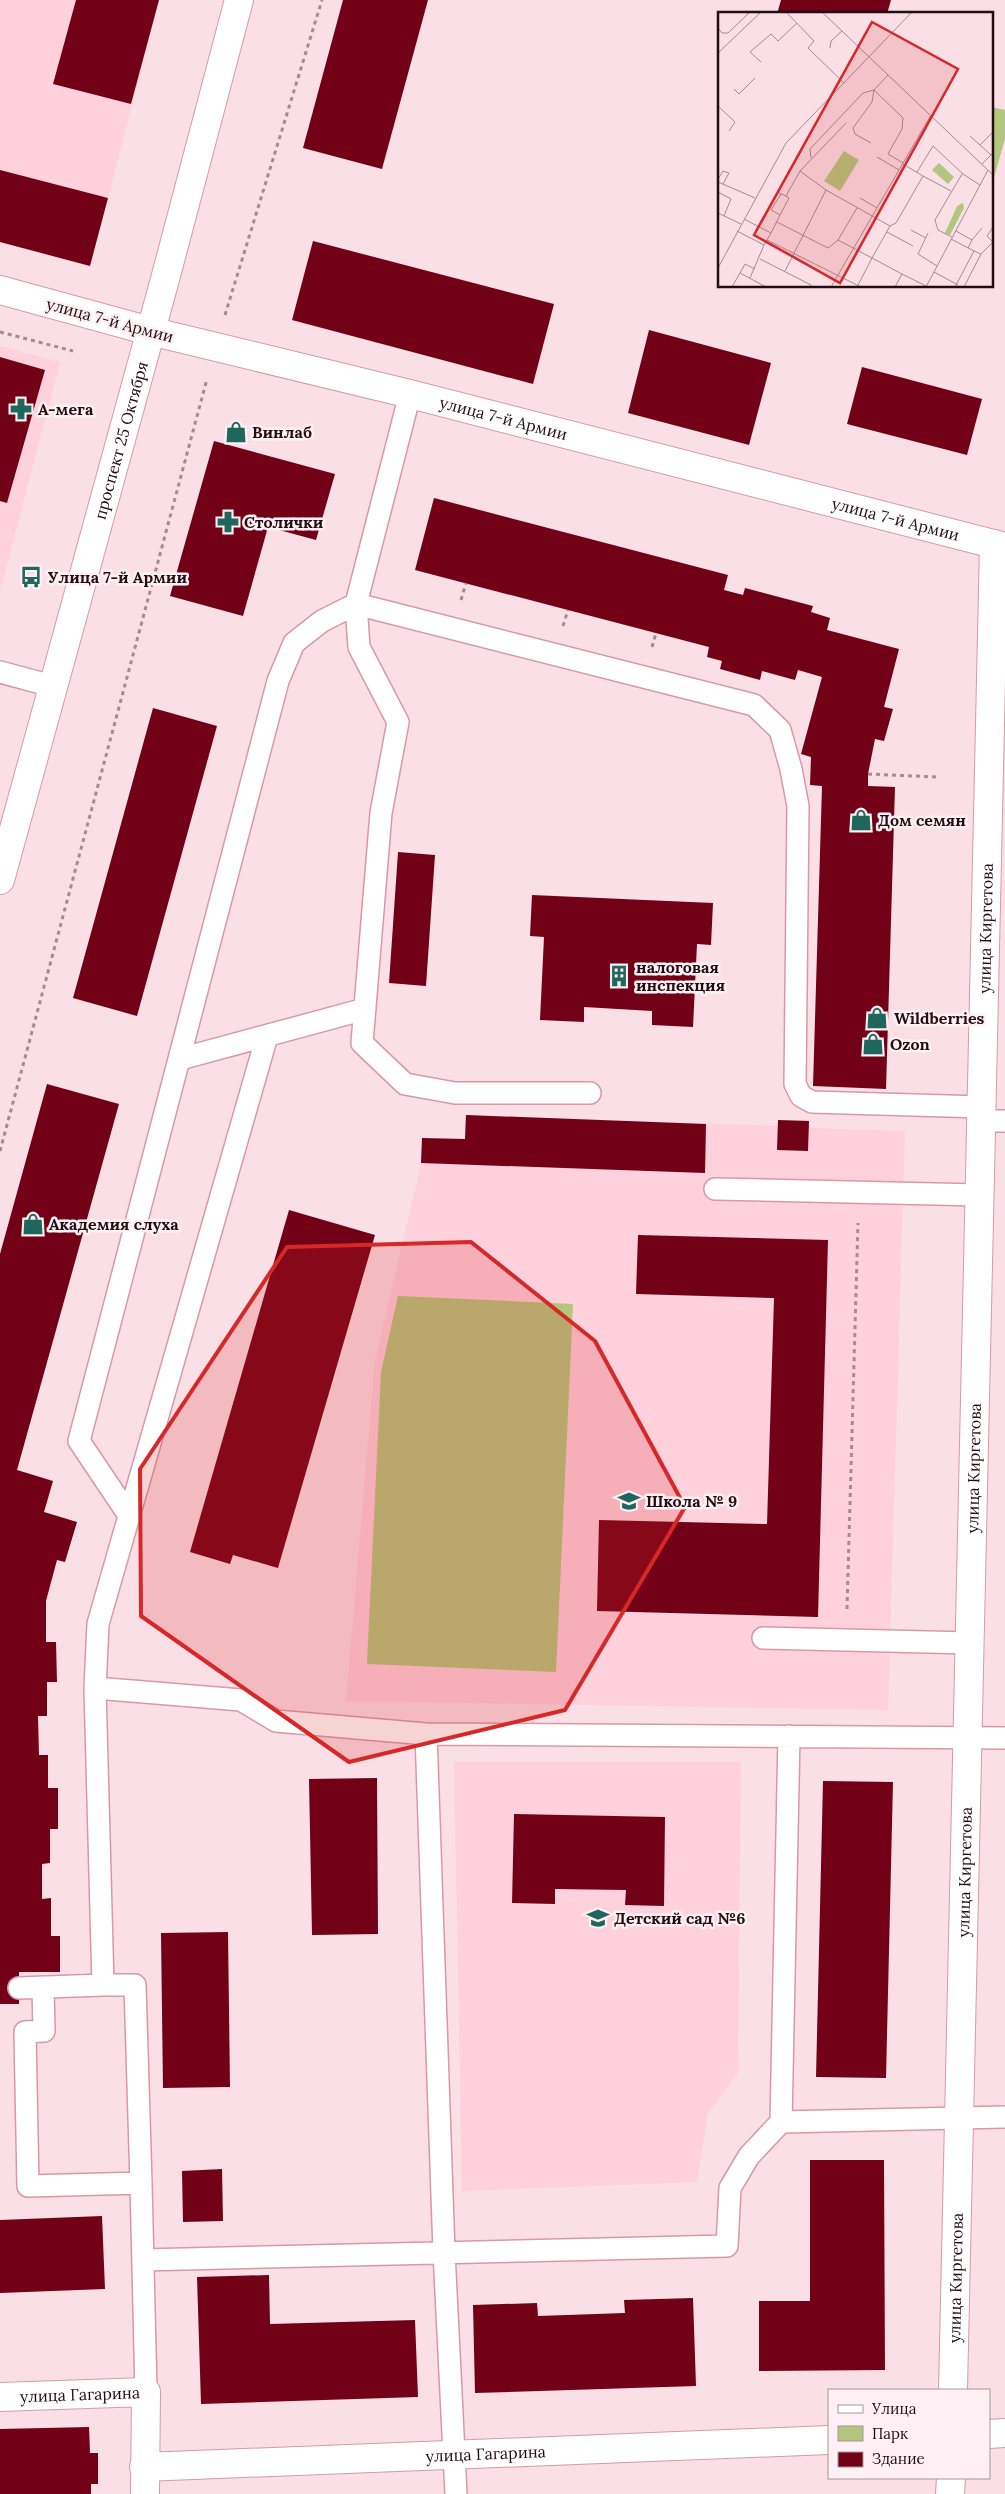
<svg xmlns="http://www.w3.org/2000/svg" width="1005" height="2494" viewBox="0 0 1005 2494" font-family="Lora,serif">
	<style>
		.built { fill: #fed1dc }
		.green { fill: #b2c77d }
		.building { fill: #720016 }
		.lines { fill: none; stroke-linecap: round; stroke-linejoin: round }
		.lane-casing { stroke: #d799aa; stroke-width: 24 }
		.street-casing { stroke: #d799aa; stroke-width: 30 }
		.secondary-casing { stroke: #d799aa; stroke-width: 30 }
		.primary-casing { stroke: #d799aa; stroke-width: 30 }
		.path { stroke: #a48b91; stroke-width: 3; stroke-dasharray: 4 4; stroke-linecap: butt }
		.lane { stroke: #fff; stroke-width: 21 }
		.street { stroke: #fff; stroke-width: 28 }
		.secondary { stroke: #fff; stroke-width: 28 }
		.primary { stroke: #fff; stroke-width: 28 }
		.marked { fill: #d62828; fill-opacity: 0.2; stroke: #d62828; stroke-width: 4; stroke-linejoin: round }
		.labels { text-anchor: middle; stroke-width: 5; stroke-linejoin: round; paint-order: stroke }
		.street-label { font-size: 16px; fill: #230d13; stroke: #fef0f4 }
		.poi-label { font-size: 16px; font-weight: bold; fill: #230d13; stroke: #fef0f4; text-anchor: start }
		.inset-road { fill: none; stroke: #a48b92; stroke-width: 1 }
		.view { fill: #d62828; fill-opacity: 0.15; stroke: #d62828; stroke-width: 2.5 }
		.inset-edge { fill: none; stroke: #230d13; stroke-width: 2.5 }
	</style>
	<rect width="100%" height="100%" fill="#fadfe6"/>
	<path class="built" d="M 0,0 L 159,0 L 108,198 L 0,242 Z
		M 0,346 L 60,362 L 0,592 Z
		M 466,1115 L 778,1126 L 778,1120 L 809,1121 L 810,1128 L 905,1131 L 888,1710 L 346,1701 L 375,1361 L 421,1163 L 422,1138 L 465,1139 Z
		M 454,1762 L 741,1762 L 738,2073 L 708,2113 L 697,2182 L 462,2191 Z"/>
	<path class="green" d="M 991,107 L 1005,110 L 1005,139 L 991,188 Z
		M 398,1296 L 573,1304 L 556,1672 L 367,1664 L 381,1372 Z"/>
	<path class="building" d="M 76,0 L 159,0 L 131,104 L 53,84 Z
		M 343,0 L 428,0 L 382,169 L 303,148 Z
		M 781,0 L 891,0 L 887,14 L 777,14 Z
		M 0,170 L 108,198 L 90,266 L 0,242 Z
		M 313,241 L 554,304 L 533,384 L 292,320 Z
		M 649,330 L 771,363 L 749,445 L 628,413 Z
		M 0,357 L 45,370 L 7,503 L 0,501 Z
		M 862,367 L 982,399 L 967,455 L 847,424 Z
		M 214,441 L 335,474 L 316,540 L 268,527 L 243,616 L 170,596 Z
		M 434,498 L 728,575 L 724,590 L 743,595 L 745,588 L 813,606 L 811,612 L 830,618 L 827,630 L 899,649 L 884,707 L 893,709 L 884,741 L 875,739 L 868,774 L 868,786 L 895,787 L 886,1089 L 813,1086 L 822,786 L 810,785 L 811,757 L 801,754 L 822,677 L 798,670 L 795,680 L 762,671 L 760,680 L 720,669 L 722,661 L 707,657 L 709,647 L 415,570 Z
		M 153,708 L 217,726 L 137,1016 L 73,998 Z
		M 398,852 L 435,855 L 426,986 L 389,983 Z
		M 532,895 L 713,903 L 711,945 L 697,944 L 693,1027 L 652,1025 L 652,1011 L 584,1007 L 584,1022 L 540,1020 L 544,937 L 530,936 Z
		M 47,1084 L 119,1104 L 17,1470 L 53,1481 L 44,1512 L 77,1522 L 65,1562 L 57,1560 L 46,1601 L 46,1642 L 56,1642 L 57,1682 L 47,1682 L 47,1716 L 38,1716 L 39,1755 L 48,1755 L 48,1788 L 58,1788 L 58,1829 L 50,1829 L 50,1863 L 42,1864 L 42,1899 L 51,1898 L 51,1936 L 60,1936 L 60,1972 L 19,1972 L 19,2004 L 0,2004 L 0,1254 Z
		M 466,1115 L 706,1124 L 705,1173 L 421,1163 L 422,1138 L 465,1139 Z
		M 778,1120 L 809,1121 L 808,1151 L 777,1150 Z
		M 289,1210 L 375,1235 L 278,1568 L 233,1555 L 230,1564 L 190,1552 Z
		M 638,1235 L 828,1240 L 818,1617 L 597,1611 L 599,1520 L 767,1524 L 774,1298 L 636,1294 Z
		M 377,1778 L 378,1934 L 312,1935 L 309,1779 Z
		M 823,1781 L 893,1782 L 886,2078 L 816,2077 Z
		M 514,1814 L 665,1817 L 664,1906 L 625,1905 L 626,1890 L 555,1889 L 555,1904 L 512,1903 Z
		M 228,1932 L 230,2087 L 163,2088 L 161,1933 Z
		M 810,2160 L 884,2160 L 885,2370 L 759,2371 L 759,2301 L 810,2301 Z
		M 222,2169 L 223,2221 L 183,2222 L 182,2171 Z
		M 102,2216 L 105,2289 L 0,2293 L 0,2220 Z
		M 269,2275 L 270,2324 L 415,2320 L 418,2397 L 201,2404 L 197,2277 Z
		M 693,2298 L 696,2386 L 475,2393 L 473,2305 L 537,2303 L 538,2316 L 625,2313 L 624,2300 Z
		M 89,2427 L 90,2453 L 98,2453 L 98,2484 L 91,2484 L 91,2494 L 0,2494 L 0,2429 Z"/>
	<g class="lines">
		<g class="lane-casing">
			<path id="lane" d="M 410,394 L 356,604 L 359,647 L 398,722 L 381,813 L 362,1043 L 405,1084 L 455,1093 L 590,1093
				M 0,672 L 52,686
				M 180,1059 L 365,1009
				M 981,1121 L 1005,1121
				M 715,1189 L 979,1195
				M 130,1517 L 79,1441 L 278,681 L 294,643 L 322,621 L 356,604 L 754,705 L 780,730 L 791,769 L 798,806 L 795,1084 L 801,1096 L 812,1102 L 981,1107
				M 763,1638 L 969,1643
				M 95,1688 L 98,1624 L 267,1036
				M 426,1734 L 1005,1738
				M 103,1985 L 135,1985 L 141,2183
				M 43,1987 L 44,2031 L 25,2032 L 28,2186 L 141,2183 L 146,2392
				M 19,1988 L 103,1985 L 95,1688 L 241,1700 L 276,1721 L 426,1734 L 444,2252 L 456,2494
				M 781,2122 L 789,1736
				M 143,2260 L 727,2246 L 730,2188 L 749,2156 L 781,2122 L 1005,2117"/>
		</g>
		<g class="street-casing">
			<g id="street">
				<path d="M 0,290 L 150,331"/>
				<path id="s1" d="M 953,2390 L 994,544"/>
				<path id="s2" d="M 0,2397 L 146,2392 L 145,2494"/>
				<path d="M 989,2434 L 1005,2433"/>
				<path id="s3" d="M 144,2467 L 829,2440"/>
				<path d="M 950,2494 L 951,2478"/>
			</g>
		</g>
		<g class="secondary-casing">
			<g id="secondary">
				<path id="s4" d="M 150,331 L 410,394 L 1005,547"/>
			</g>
		</g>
		<g class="primary-casing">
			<g id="primary">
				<path id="s5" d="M 0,880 L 164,283 L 239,0"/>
			</g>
		</g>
		<path class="path" d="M 225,315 L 322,0
			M 0,332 L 73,351
			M 461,600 L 466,583
			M 563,626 L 568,610
			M 652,647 L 656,633
			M 868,774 L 936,777
			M 0,1151 L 207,379
			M 847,1609 L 858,1223"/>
		<use href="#lane" class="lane"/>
		<use href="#street" class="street"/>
		<use href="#secondary" class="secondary"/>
		<use href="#primary" class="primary"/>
	</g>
	<path class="marked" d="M 471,1242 L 595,1341 L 685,1507 L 565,1710 L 349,1762 L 141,1616 L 140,1469 L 287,1247 Z"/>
	<defs>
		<g id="pharmacy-bare" transform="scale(1.725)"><path d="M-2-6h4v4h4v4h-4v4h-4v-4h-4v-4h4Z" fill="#1f675c" stroke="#fef0f4" stroke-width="2.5" paint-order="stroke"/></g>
		<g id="shop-bare" transform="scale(1.725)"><path d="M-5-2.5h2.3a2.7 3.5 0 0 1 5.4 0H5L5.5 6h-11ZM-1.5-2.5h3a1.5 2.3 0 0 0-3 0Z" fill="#1f675c" stroke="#fef0f4" stroke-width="2.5" paint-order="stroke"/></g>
		<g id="bus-bare" transform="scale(1.725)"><path d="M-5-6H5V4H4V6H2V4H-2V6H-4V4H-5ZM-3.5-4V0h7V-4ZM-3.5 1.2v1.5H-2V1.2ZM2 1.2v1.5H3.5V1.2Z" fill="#1f675c" stroke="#fef0f4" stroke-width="2.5" paint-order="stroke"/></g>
		<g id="building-bare" transform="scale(1.725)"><path d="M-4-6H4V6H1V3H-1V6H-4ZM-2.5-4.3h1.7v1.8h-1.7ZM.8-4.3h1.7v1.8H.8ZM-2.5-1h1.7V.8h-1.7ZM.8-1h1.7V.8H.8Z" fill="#1f675c" stroke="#fef0f4" stroke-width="2.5" paint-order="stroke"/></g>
		<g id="school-bare" transform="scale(1.725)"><path d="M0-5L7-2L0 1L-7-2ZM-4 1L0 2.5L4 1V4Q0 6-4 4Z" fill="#1f675c" stroke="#fef0f4" stroke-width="2.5" paint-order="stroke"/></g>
	</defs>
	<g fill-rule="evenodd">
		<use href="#pharmacy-bare" x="21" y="409"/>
		<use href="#shop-bare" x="236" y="432"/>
		<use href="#pharmacy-bare" x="228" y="522"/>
		<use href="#bus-bare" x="31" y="577"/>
		<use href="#shop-bare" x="861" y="820"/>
		<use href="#building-bare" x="619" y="976"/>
		<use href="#shop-bare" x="877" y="1018"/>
		<use href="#shop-bare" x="873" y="1044"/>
		<use href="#shop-bare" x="33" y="1224"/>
		<use href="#school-bare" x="629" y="1501"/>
		<use href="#school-bare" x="598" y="1918"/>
	</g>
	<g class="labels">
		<g class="street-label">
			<text transform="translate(110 320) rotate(15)" y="6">улица 7-й Армии</text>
			<text dy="6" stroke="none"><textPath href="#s4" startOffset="364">улица 7-й Армии</textPath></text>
			<text dy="6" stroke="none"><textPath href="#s5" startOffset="456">проспект 25 Октября</textPath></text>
			<text dy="6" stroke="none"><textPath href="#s4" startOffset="769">улица 7-й Армии</textPath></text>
			<text dy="6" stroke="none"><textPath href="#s1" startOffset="1462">улица Киргетова</textPath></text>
			<text dy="6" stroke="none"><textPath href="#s1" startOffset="922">улица Киргетова</textPath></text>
			<text dy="6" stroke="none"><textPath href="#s1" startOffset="518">улица Киргетова</textPath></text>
			<text dy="6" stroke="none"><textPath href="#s1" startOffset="112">улица Киргетова</textPath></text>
			<text dy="6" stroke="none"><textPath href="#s2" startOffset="80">улица Гагарина</textPath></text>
			<text dy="6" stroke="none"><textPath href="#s3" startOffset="342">улица Гагарина</textPath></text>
		</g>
		<g class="poi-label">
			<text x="38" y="415">А-мега</text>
			<text x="252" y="438">Винлаб</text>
			<text x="244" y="528">Столички</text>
			<text x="48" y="583">Улица 7-й Армии</text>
			<text x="878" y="826">Дом семян</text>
			<text x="636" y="973">налоговая<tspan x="636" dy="18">инспекция</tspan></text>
			<text x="894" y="1024">Wildberries</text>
			<text x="890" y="1050">Ozon</text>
			<text x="49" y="1230">Академия слуха</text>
			<text x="646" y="1507">Школа № 9</text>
			<text x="614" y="1924">Детский сад №6</text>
		</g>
	</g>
	<g transform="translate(718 12)">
		<rect width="275" height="275" fill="#fadfe6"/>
		<path d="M 126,139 L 141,148 L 122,179 L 106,169 ZM 221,151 L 236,165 L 230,172 L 214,158 ZM 245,191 L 246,196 L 232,223 L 227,221 L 239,194 Z" fill="#b2c77d"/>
		<path class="inset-road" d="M 68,0 L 96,29 L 90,36 L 126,71M 104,0 L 275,163M 0,16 L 4,21 L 10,21 L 32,0M 112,36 L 113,29 L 124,19M 0,41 L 43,0M 43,50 L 32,40 L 53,22 L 60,29 L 79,11M 16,77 L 21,82 L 37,66M 0,94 L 17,110 L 11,119M 252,124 L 273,143M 153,131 L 137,122 L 135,116 L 154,90 L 156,78 L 170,63M 262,133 L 275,120M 159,145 L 181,158M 93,146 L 92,137 L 145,81 L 156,78 L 185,106 L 184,117 L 170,142 L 185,151M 264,152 L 275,141M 82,159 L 128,111M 199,160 L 215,134 L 245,162 L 262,173M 205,164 L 233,179M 0,167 L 5,159 L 11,161 L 5,172M 0,170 L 37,186M 108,178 L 172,214 L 154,246 L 184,262 L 177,275M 0,180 L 13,187 L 6,204M 61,181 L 68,184 L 82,159 L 108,178 L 67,259M 142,186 L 159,196M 0,201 L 23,212M 62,203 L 71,186 L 68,184M 59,210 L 110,236 L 120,228 L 154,246 L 139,275M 172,214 L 178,211 L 205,164 L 185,152M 275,215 L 269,224 L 275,230M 193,218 L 208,226M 19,219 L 46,233 L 53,221 L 26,207M 238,219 L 254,228 L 250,236M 169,220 L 195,234M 53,221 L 62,203 L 53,198 L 63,182M 210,221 L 200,242 L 219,254M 234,225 L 220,218 L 217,208 L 244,162M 233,227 L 256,239 L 237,275M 49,228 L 143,275M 120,228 L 139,196M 254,228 L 264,216M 263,242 L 275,230M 42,247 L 93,273 L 92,275M 0,256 L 68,131 L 194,0M 216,260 L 240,273M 22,261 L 48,275M 184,262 L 208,274M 32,266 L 46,233M 14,275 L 27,252 L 37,257M 113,275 L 213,103M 208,275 L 270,158M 246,275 L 263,242 L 256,239"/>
		<path class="view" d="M 154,10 L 240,57 L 122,271 L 36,223 Z"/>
		<rect width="275" height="275" class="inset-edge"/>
	</g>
	<rect x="828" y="2389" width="162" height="90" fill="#fef0f4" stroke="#a6959a"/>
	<rect x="838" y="2405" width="25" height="8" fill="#ffffff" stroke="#a6959a"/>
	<text x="872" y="2414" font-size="15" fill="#230d13">Улица</text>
	<rect x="838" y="2426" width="25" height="15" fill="#b2c77d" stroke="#a6959a"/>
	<text x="872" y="2439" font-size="15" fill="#230d13">Парк</text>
	<rect x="838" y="2452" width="25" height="15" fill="#720016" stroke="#a6959a"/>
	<text x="872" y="2464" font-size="15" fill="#230d13">Здание</text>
</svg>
